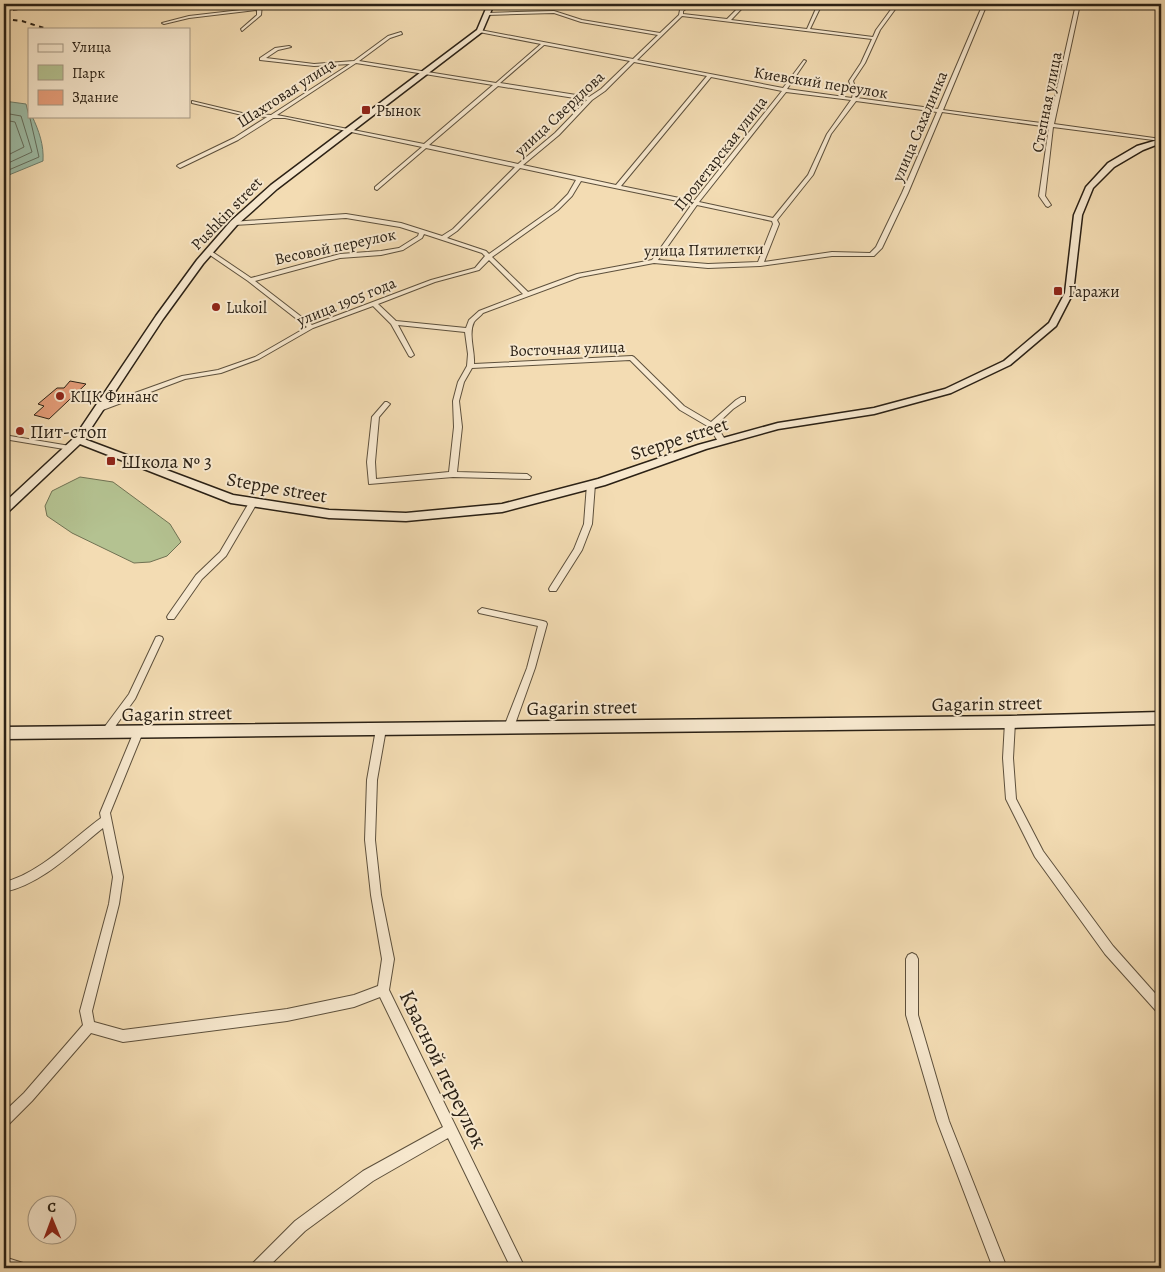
<svg xmlns="http://www.w3.org/2000/svg" width="1165" height="1272" viewBox="0 0 1165 1272" font-family="Alegreya,serif">
	<style>
		.green { fill: #b4c291; stroke: #707253 }
		.water { fill: #9dbca6; stroke: #6f7e6c }
		.lines { fill: none; stroke-linecap: round; stroke-linejoin: round }
		.shore { stroke: #646e5e; stroke-width: 1 }
		.building { fill: #e79e7a; stroke: #2b2115 }
		.street-casing { stroke: #5d503c; stroke-width: 2 }
		.secondary-casing { stroke: #2b2115; stroke-width: 3 }
		.street { fill: #f7e8ce; fill-rule: evenodd }
		.secondary { fill: #f7e8ce; fill-rule: evenodd }
		.rail { stroke: #2b2115; stroke-width: 2; stroke-dasharray: 4.5 4.5; stroke-linecap: butt }
		.poi-dot { fill: #8f2418; stroke: #f7e8ce; stroke-width: 2 }
		.labels { text-anchor: middle; stroke-width: 4; stroke-linejoin: round; paint-order: stroke }
		.far-street-label { font-size: 16px; fill: #2b2115; stroke: #f7e8ce }
		.far-poi-label { font-size: 16px; fill: #2b2115; stroke: #f7e8ce; text-anchor: start }
		.poi-label { font-size: 19px; fill: #2b2115; stroke: #f7e8ce; text-anchor: start }
		.street-label { font-size: 19px; fill: #2b2115; stroke: #f7e8ce }
		.near-street-label { font-size: 22px; fill: #2b2115; stroke: #f7e8ce }
	</style>
	<rect width="100%" height="100%" fill="#f3dcb3"/>
	<filter id="stains"><feTurbulence type="fractalNoise" baseFrequency=".004" numOctaves="4"/><feColorMatrix values="0 0 0 0 .2 0 0 0 0 .09 0 0 0 0 .02 0 0 0 .5 -.17"/></filter>
	<radialGradient id="worn" r=".72"><stop offset=".6" stop-color="#630" stop-opacity="0"/><stop offset="1" stop-color="#630" stop-opacity=".3"/></radialGradient>
	<path class="green" d="M 80,477 L 113,482 L 170,524 L 181,542 L 167,556 L 150,562 L 134,563 L 72,533 L 47,516 L 45,506 L 52,491 Z"/>
	<path class="water" d="M 4,101 L 26,104 L 29,116 L 32,116 C 39,131 44,145 43,161 L 4,177 Z"/>
	<g class="lines">
		<path class="shore" d="M 4,113 L 21,116 L 32,152 L 4,165
			M 4,120 L 15,122 L 24,147 L 4,157
			M 4,172 L 39,157 L 29,114"/>
	</g>
	<path class="building" d="M 70,381 L 86,384 L 49,419 L 34,415 L 44,406 L 38,404 L 57,388 L 64,388 Z"/>
	<g class="lines">
		<g class="street-casing">
			<path id="street" d="M 258,4 L 262,4 L 261,15 L 242,31 L 241,29 L 257,15 L 257,10 L 189,18 L 164,24 L 162,23 L 189,16 L 258,8 Z
				M 689,4 L 693,4 L 683,11 L 683,14 L 727,19 L 742,4 L 746,4 L 731,20 L 807,29 L 818,4 L 822,4 L 810,29 L 873,37 L 876,30 L 895,4 L 899,4 L 880,30 L 865,63 L 853,81 L 857,93 L 857,98 L 938,109 L 983,4 L 987,4 L 943,110 L 1049,124 L 1076,4 L 1080,4 L 1054,124 L 1161,139 L 1161,141 L 1053,127 L 1045,196 L 1051,205 L 1048,207 L 1046,206 L 1039,196 L 1049,127 L 942,112 L 908,193 L 882,248 L 874,256 L 832,256 L 760,266 L 708,268 L 654,263 L 580,277 L 483,313 C 481,316 476,319 474,322 C 468,334 475,351 474,364 L 632,356 L 634,357 L 684,406 L 711,422 L 736,400 L 741,397 L 745,397 L 745,401 L 733,409 L 716,425 L 726,441 L 722,443 L 719,443 L 709,427 L 680,410 L 630,360 L 472,368 L 464,382 L 459,401 L 462,427 L 457,472 L 527,474 L 531,477 L 530,479 L 453,477 L 369,484 L 367,462 L 372,417 L 385,402 L 387,402 L 390,404 L 379,417 L 375,462 L 376,479 L 449,472 L 454,427 L 453,401 L 458,382 L 467,366 L 468,354 L 465,332 L 398,325 L 414,355 L 411,357 L 409,356 L 391,324 L 373,306 L 313,328 L 259,359 L 221,373 L 185,379 L 100,411 L 96,411 L 96,407 L 182,376 L 218,370 L 255,357 L 307,327 L 248,281 L 207,253 L 207,251 L 211,251 L 251,278 L 340,254 L 381,251 L 399,248 L 418,236 L 419,233 L 400,227 L 346,218 L 234,225 L 232,224 L 232,222 L 346,214 L 401,223 L 442,236 L 453,229 L 515,167 L 426,148 L 377,190 L 375,189 L 375,187 L 422,147 L 285,118 L 273,118 L 238,140 L 180,168 L 177,166 L 178,165 L 234,138 L 267,117 L 242,115 L 192,103 L 192,101 L 242,113 L 271,115 L 350,64 L 314,66 L 260,60 L 260,58 L 275,48 L 289,46 L 291,47 L 278,50 L 266,58 L 314,64 L 354,61 L 388,36 L 401,32 L 402,34 L 390,38 L 359,61 L 496,83 L 541,44 L 479,32 L 480,30 L 633,59 L 658,35 L 581,22 L 554,13 L 487,15 L 485,14 L 487,13 L 554,11 L 582,20 L 660,33 L 679,15 L 680,10 ZM 682,16 L 872,39 L 861,63 L 849,81 L 853,93 L 852,98 L 787,89 L 806,61 L 804,60 L 783,88 L 637,60 ZM 544,45 L 545,45 L 630,61 L 601,89 L 589,97 L 500,83 ZM 634,62 L 707,76 L 616,185 L 523,165 L 559,135 L 592,100 L 605,91 ZM 356,63 L 493,85 L 424,144 L 277,115 ZM 711,77 L 782,91 L 694,201 L 621,186 ZM 498,86 L 587,100 L 555,133 L 518,164 L 429,145 ZM 786,92 L 851,100 L 827,134 L 808,175 L 773,218 L 699,202 ZM 856,101 L 937,112 L 902,193 L 876,247 L 870,253 L 832,252 L 764,262 L 779,224 L 777,220 L 813,175 L 831,134 ZM 520,168 L 576,180 L 568,194 L 554,208 L 489,254 L 486,251 L 447,238 L 457,231 ZM 581,181 L 692,204 L 652,260 L 577,274 L 528,292 L 492,257 L 558,210 L 572,196 ZM 697,205 L 772,221 L 773,224 L 758,262 L 708,264 L 658,260 ZM 424,234 L 482,253 L 485,256 L 475,268 L 431,280 L 312,325 L 255,281 L 340,258 L 381,255 L 403,250 L 422,238 ZM 489,260 L 523,294 L 479,311 L 469,320 L 466,328 L 396,321 L 378,304 L 435,282 L 479,270 Z
				M 4,435 L 70,446 L 74,448 L 70,450 L 4,439 Z
				M 591,481 L 595,484 L 592,524 L 582,550 L 556,591 L 550,591 L 549,589 L 550,587 L 574,549 L 584,524 L 587,484 Z
				M 253,500 L 257,503 L 226,556 L 202,579 L 174,619 L 168,619 L 167,617 L 168,615 L 196,575 L 220,552 L 250,501 Z
				M 482,608 L 543,621 L 546,622 L 547,624 L 535,668 L 514,727 L 512,730 L 509,731 L 506,730 L 504,727 L 527,668 L 538,626 L 479,613 L 478,611 Z
				M 159,636 L 162,637 L 163,639 L 135,699 L 109,735 L 106,736 L 103,735 L 101,732 L 103,729 L 129,694 L 156,637 Z
				M 1010,718 L 1013,719 L 1015,722 L 1013,758 L 1016,799 L 1043,851 L 1113,946 L 1161,1000 L 1161,1014 L 1157,1012 L 1105,954 L 1035,857 L 1006,799 L 1003,758 L 1005,722 L 1007,719 Z
				M 381,725 L 384,726 L 386,729 L 377,780 L 375,840 L 381,895 L 394,959 L 389,990 L 525,1268 L 511,1268 L 448,1138 L 373,1181 L 305,1231 L 267,1268 L 251,1268 L 253,1263 L 295,1221 L 363,1171 L 443,1127 L 380,997 L 354,1007 L 287,1021 L 123,1042 L 91,1033 L 32,1101 L 8,1125 L 4,1127 L 4,1112 L 24,1093 L 83,1025 L 80,1011 L 109,904 L 113,877 L 103,828 C 73,852 42,884 4,892 L 4,882 C 39,874 72,839 101,818 L 100,813 L 135,729 L 138,728 L 141,729 L 143,732 L 110,813 L 123,877 L 119,904 L 92,1011 L 94,1022 L 123,1030 L 287,1009 L 354,995 L 378,986 L 382,959 L 371,895 L 365,840 L 367,780 L 376,729 L 378,726 Z
				M 912,953 L 916,955 L 918,959 L 918,1015 L 949,1121 L 1007,1268 L 993,1268 L 937,1121 L 906,1015 L 906,959 L 908,955 Z
				M 4,1257 L 23,1263 L 25,1268 L 4,1268 Z"/>
		</g>
		<g class="secondary-casing">
			<path id="secondary" d="M 488,4 L 494,4 L 482,32 L 277,189 L 237,225 L 203,264 L 163,319 L 84,439 L 233,495 L 329,510 L 406,513 L 502,504 L 598,479 L 698,445 L 778,423 L 874,408 L 945,389 L 1004,361 L 1049,323 L 1065,293 L 1074,215 L 1086,187 L 1108,163 L 1137,146 L 1161,139 L 1161,143 L 1143,150 L 1114,167 L 1093,188 L 1082,215 L 1073,293 L 1056,326 L 1010,365 L 951,393 L 874,414 L 778,429 L 706,449 L 605,485 L 502,512 L 406,521 L 329,518 L 231,503 L 80,444 L 8,512 L 4,513 L 4,503 L 74,438 L 156,316 L 197,260 L 231,221 L 271,185 L 477,30 Z
				M 1161,712 L 1161,724 L 1010,728 L 4,739 L 4,727 L 1010,716 Z"/>
		</g>
		<use href="#street" class="street"/>
		<use href="#secondary" class="secondary"/>
		<path class="rail" d="M 4,11 L 58,4
			M 4,19 L 22,21 L 47,29"/>
	</g>
	<g class="poi-dot">
		<rect x="361" y="105" width="10" height="10" rx="2.5"/>
		<rect x="1053" y="286" width="10" height="10" rx="2.5"/>
		<circle cx="216" cy="307" r="5"/>
		<circle cx="60" cy="396" r="5"/>
		<circle cx="20" cy="431" r="5"/>
		<rect x="106" y="456" width="10" height="10" rx="2.5"/>
	</g>
	<g class="labels">
		<g class="far-street-label">
			<text transform="translate(821 82) rotate(9)" y="6">Киевский переулок</text>
			<text transform="translate(286 92) rotate(-33)" y="6">Шахтовая улица</text>
			<text transform="translate(1046 102) rotate(-79)" y="6">Степная улица</text>
			<text transform="translate(559 113) rotate(-43)" y="6">улица Свердлова</text>
			<text transform="translate(919 126) rotate(-67)" y="6">улица Сахалинка</text>
			<text transform="translate(720 153) rotate(-52)" y="6">Пролетарская улица</text>
			<text transform="translate(226 213) rotate(-46)" y="6">Pushkin street</text>
			<text transform="translate(335 246) rotate(-12)" y="6">Весовой переулок</text>
			<text transform="translate(704 249) rotate(-1)" y="6">улица Пятилетки</text>
			<text transform="translate(346 301) rotate(-22)" y="6">улица 1905 года</text>
			<text transform="translate(567 348) rotate(-2)" y="6">Восточная улица</text>
		</g>
		<g class="far-poi-label">
			<text x="376" y="116">Рынок</text>
			<text x="1068" y="297">Гаражи</text>
			<text x="226" y="313">Lukoil</text>
			<text x="70" y="402">КЦК Финанс</text>
		</g>
		<g class="poi-label">
			<text x="30" y="438">Пит-стоп</text>
			<text x="121" y="468">Школа № 3</text>
		</g>
		<g class="street-label">
			<text transform="translate(679 438) rotate(-18)" y="7">Steppe street</text>
			<text transform="translate(277 487) rotate(10)" y="7">Steppe street</text>
			<text transform="translate(987 703) rotate(-1)" y="7">Gagarin street</text>
			<text transform="translate(582 707) rotate(-1)" y="7">Gagarin street</text>
			<text transform="translate(177 713) rotate(-1)" y="7">Gagarin street</text>
		</g>
		<g class="near-street-label">
			<text transform="translate(444 1069) rotate(64)" y="8">Квасной переулок</text>
		</g>
	</g>
	<rect width="1165" height="1272" fill="none" stroke="#f3dcb3" stroke-width="20"/>
	<rect x="5" y="5" width="1155" height="1262" fill="none" stroke="#2b2115" stroke-width="2.5"/>
	<rect x="10" y="10" width="1145" height="1252" fill="none" stroke="#2b2115"/>
	<rect x="28" y="28" width="162" height="90" fill="#f7e8ce" stroke="#a59884"/>
	<rect x="38" y="44" width="25" height="8" fill="#f7e8ce" stroke="#a59884"/>
	<text x="72" y="52" font-size="15" fill="#2b2115">Улица</text>
	<rect x="38" y="65" width="25" height="15" fill="#b4c291" stroke="#a59884"/>
	<text x="72" y="78" font-size="15" fill="#2b2115">Парк</text>
	<rect x="38" y="90" width="25" height="15" fill="#e79e7a" stroke="#a59884"/>
	<text x="72" y="102" font-size="15" fill="#2b2115">Здание</text>
	<g transform="translate(52 1220) rotate(359)"><circle r="24" fill="#f7e8ce" stroke="#a59884"/>
	<path d="M0-4L9 19L0 12L-9 19Z" fill="#8f2418"/>
	<text y="-8" font-size="14" font-weight="bold" text-anchor="middle" fill="#2b2115">С</text>
	</g>
	<rect width="100%" height="100%" filter="url(#stains)"/>
	<rect width="100%" height="100%" fill="url(#worn)"/>
</svg>
